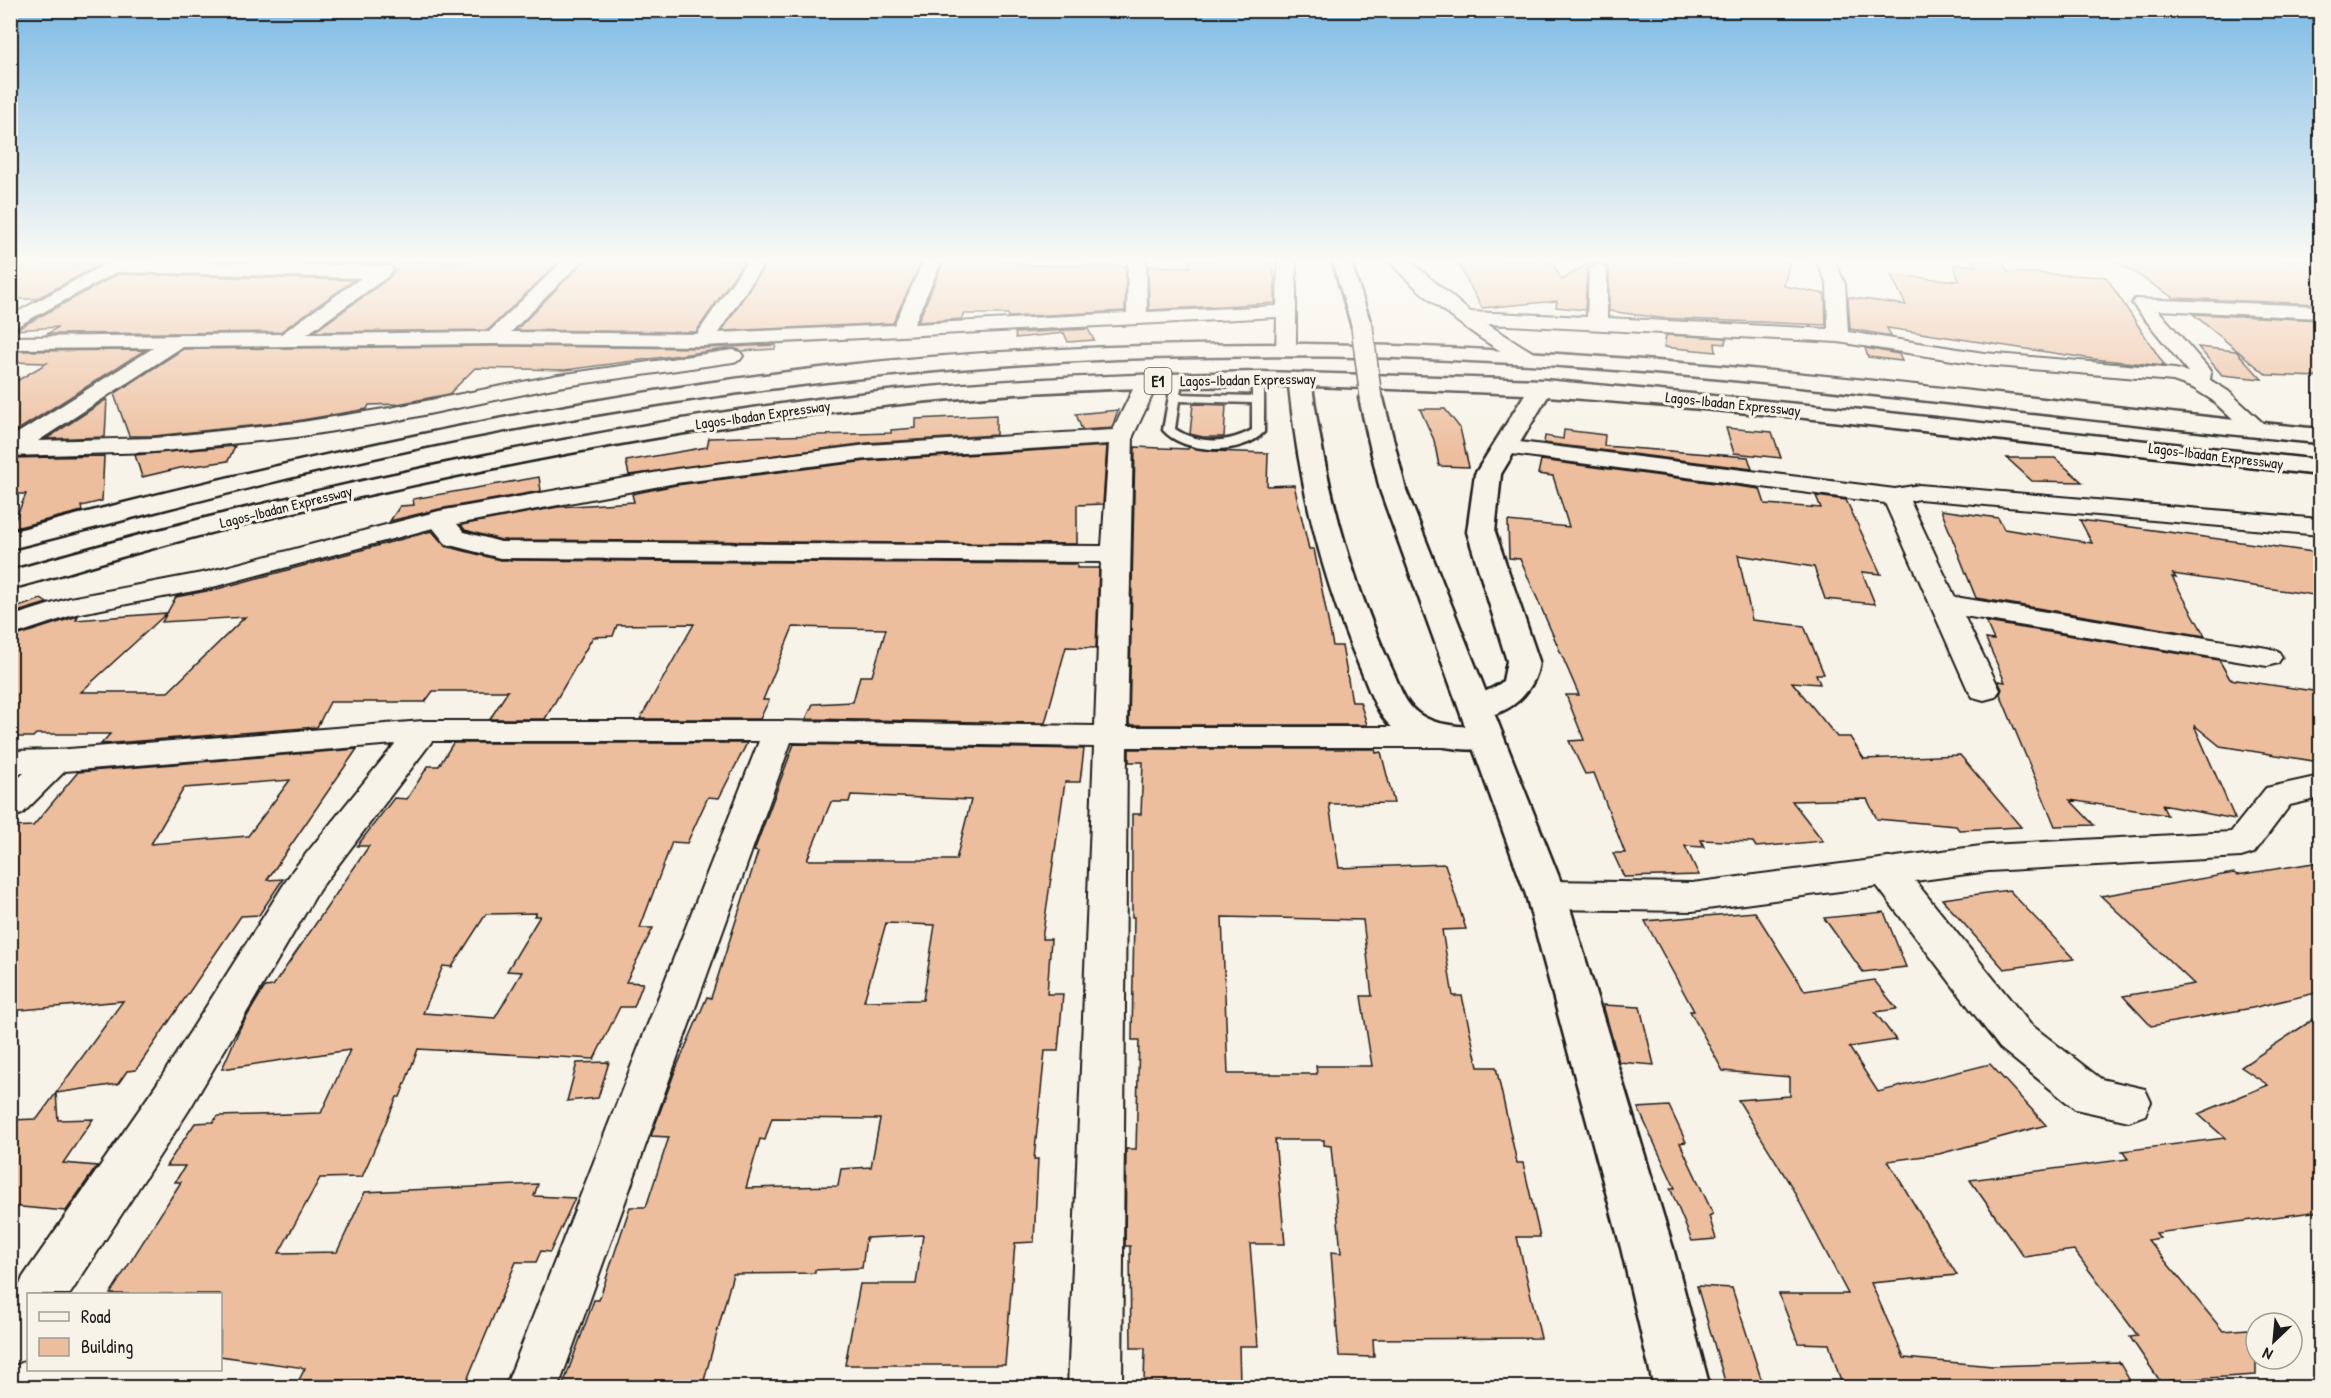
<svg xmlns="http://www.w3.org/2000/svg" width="2331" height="1398" viewBox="0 0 2331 1398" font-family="'Patrick Hand',sans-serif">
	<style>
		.building { fill: #edbe9d; stroke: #1c1c1c; stroke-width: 1.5; fill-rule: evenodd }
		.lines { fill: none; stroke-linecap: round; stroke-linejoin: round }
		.service-casing { stroke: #1c1c1c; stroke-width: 5 }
		.minor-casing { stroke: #1c1c1c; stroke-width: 4 }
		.secondary-casing { stroke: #1c1c1c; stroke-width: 5 }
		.motorway-casing { stroke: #1c1c1c; stroke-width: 5 }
		.service { fill: #f7f3e8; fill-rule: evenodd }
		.minor { fill: #f7f3e8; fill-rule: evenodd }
		.secondary { fill: #f7f3e8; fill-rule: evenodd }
		.motorway { fill: #f7f3e8; fill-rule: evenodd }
		.secondary-bridge-casing { stroke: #1c1c1c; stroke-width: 24; stroke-linecap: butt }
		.secondary-bridge { stroke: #f7f3e8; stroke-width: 21 }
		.labels { text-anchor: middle; stroke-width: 6; stroke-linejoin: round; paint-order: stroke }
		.far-street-label { font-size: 15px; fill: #1c1c1c; stroke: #f7f3e8 }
		.shield { fill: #f7f3e8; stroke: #5e5c59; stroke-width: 1.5 }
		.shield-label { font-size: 16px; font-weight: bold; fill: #1c1c1c }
	</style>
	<rect width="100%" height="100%" fill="#f7f3e8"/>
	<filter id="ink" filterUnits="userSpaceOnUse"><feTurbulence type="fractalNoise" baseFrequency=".0167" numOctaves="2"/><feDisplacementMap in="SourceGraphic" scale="12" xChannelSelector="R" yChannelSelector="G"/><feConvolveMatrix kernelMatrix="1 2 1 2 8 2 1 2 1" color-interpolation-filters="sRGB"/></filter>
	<g filter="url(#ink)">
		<path class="building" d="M 218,260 L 372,260 L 367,263 Z
			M 494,260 L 561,260 L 488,330 L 314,332 L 388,279 L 395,270 L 390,264 L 369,263 Z
			M 585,260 L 745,260 L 696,332 L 516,330 Z
			M 768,260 L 922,260 L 893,323 L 722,331 Z
			M 944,260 L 1019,260 L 1018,265 L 1126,266 L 1125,311 L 1009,317 L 1008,314 L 963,314 L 962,319 L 918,322 Z
			M 1188,260 L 1270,260 L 1275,280 L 1275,303 L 1149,310 L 1148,266 L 1190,267 Z
			M 1456,260 L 1551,260 L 1562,280 L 1594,260 L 1790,260 L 1784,286 L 1825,294 L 1826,325 L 1660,318 L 1609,311 L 1609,269 L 1599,262 L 1587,269 L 1585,310 L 1556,307 L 1557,301 L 1482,308 Z
			M 1973,260 L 2002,260 L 2008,272 L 2106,277 L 2165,366 L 2093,359 L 1901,330 L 1887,328 L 1891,336 L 1850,329 L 1848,297 L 1906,305 L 1891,275 L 1959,281 L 1954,264 L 1976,266 Z
			M 2114,260 L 2320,260 L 2320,304 L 2174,298 Z
			M 10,263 L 101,264 L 36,299 L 10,299 Z
			M 118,274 L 354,280 L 280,332 L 47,334 L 58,327 L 15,330 Z
			M 2193,314 L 2320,320 L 2320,377 L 2267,375 Z
			M 1088,329 L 1094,340 L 1068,342 L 1064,333 L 1016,338 L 1015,333 Z
			M 1666,335 L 1726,338 L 1725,344 L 1715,343 L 1716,352 L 1664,347 Z
			M 776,345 L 775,349 L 742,351 L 733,348 L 565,370 L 475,368 L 449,394 L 398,404 L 369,405 L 367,409 L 296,421 L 154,436 L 129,436 L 114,394 L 183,349 L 494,346 L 703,348 Z
			M 2198,347 L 2236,351 L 2262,379 L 2222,375 Z
			M 1865,348 L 1899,354 L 1902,361 L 1868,357 Z
			M 145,350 L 10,435 L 10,385 L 47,363 L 10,362 L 10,356 L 18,351 Z
			M 107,399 L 105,437 L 46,439 Z
			M 1193,404 L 1226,405 L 1224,437 L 1203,437 L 1190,434 Z
			M 1420,409 L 1445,409 L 1460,428 L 1469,467 L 1439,466 L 1434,440 Z
			M 1118,410 L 1112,428 L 1082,430 L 1076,414 Z
			M 996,415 L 996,435 L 867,443 L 629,475 L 626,461 L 707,447 L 709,438 L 891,433 L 891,430 L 916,428 L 916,419 Z
			M 1726,428 L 1772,432 L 1781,458 L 1734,453 Z
			M 1564,430 L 1605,435 L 1604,446 L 1748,457 L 1752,469 L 1544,443 L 1545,436 L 1563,439 Z
			M 235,446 L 228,461 L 180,468 L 142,477 L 135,455 Z
			M 1107,446 L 1103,504 L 1077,505 L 1077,544 L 501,540 L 465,530 L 461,525 L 558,507 L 634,502 L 632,494 L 676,485 L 867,461 Z
			M 1135,447 L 1188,449 L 1189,447 L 1213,451 L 1268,453 L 1267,486 L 1294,485 L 1309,549 L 1314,549 L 1333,646 L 1342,646 L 1352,702 L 1360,702 L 1367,725 L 1129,725 Z
			M 104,456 L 102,501 L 81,506 L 82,511 L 11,529 L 26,494 L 10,494 L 10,458 Z
			M 2007,458 L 2055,458 L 2082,482 L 2032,481 Z
			M 1541,460 L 1760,489 L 1765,504 L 1821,508 L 1816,496 L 1846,500 L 1881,574 L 1862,572 L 1875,604 L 1825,599 L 1814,567 L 1738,555 L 1752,620 L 1804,626 L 1824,674 L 1816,674 L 1820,684 L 1792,682 L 1837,737 L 1850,737 L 1864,759 L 1960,755 L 2021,827 L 1959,830 L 1956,826 L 1877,819 L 1867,799 L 1792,801 L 1823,841 L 1756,847 L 1753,842 L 1701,840 L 1704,847 L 1685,846 L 1699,875 L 1624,877 L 1613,853 L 1625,853 L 1594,773 L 1585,774 L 1569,741 L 1584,740 L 1566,695 L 1579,695 L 1520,559 L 1509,558 L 1508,521 L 1569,527 L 1553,476 L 1538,474 Z
			M 539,477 L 541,491 L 439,509 L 390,521 L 400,506 L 414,505 L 413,499 Z
			M 1941,510 L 1998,518 L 2004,529 L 2092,543 L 2080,520 L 2320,553 L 2320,596 L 2173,574 L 2176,578 L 2172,577 L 2205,636 L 1976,598 Z
			M 432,531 L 445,546 L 500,560 L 1077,564 L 1077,568 L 1099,568 L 1096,648 L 1066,647 L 1045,723 L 806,719 L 813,704 L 853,702 L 860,676 L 872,676 L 886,629 L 793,627 L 763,700 L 769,700 L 760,719 L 640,719 L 694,624 L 617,625 L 613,636 L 593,637 L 545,719 L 490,719 L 508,691 L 433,691 L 425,702 L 330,702 L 317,727 L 101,744 L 110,734 L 36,734 L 33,737 L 10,737 L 10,638 L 78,616 L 76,620 L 167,613 L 81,692 L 168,692 L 245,617 L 162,622 L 176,597 L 217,589 Z
			M 41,599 L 47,603 L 10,614 L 10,610 Z
			M 1986,622 L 2219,660 L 2230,679 L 2320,692 L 2320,762 L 2220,746 L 2194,725 L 2235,819 L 2162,805 L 2167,815 L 2070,800 L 2094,825 L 2055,826 L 2000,694 L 2002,689 L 1998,681 L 2005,682 L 1986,639 L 1994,640 Z
			M 453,743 L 747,743 L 719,798 L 708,797 L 687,843 L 672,842 L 640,928 L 653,928 L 626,982 L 643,983 L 634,1007 L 620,1007 L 594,1059 L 418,1049 L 400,1097 L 397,1097 L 362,1177 L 320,1178 L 279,1253 L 337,1252 L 365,1192 L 538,1184 L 534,1196 L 575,1198 L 550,1252 L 541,1251 L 536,1262 L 516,1262 L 467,1380 L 299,1380 L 305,1368 L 220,1356 L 220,1294 L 110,1294 L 181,1182 L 175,1182 L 185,1166 L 166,1166 L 195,1123 L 213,1122 L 218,1116 L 321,1113 L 350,1050 L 222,1069 L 240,1028 L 261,993 L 265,987 L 273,986 L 369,846 L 357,846 L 394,798 L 407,799 L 428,766 L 439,766 ZM 536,913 L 534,916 L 540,916 L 507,971 L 522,972 L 495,1018 L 423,1013 L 443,966 L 452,967 L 486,914 Z
			M 794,744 L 1084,749 L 1080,782 L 1065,782 L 1042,939 L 1051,939 L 1047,994 L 1063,994 L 1058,1051 L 1045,1051 L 1034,1159 L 1038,1159 L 1034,1242 L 1015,1243 L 1005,1365 L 845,1365 L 860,1284 L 916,1284 L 923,1235 L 866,1238 L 862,1268 L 815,1270 L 815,1273 L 733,1274 L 702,1388 L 562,1388 L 594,1300 L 599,1300 L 630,1207 L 646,1207 L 669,1137 L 651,1136 L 675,1071 L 707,997 L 711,998 L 758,852 L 754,851 ZM 851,795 L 971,800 L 956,860 L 807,860 L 831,802 L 849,802 ZM 886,923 L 935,925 L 923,1000 L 864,1001 ZM 772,1118 L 880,1119 L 871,1167 L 841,1169 L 838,1186 L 746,1188 L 760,1139 L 765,1140 Z
			M 357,749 L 267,880 L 283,879 L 259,915 L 241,916 L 136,1070 L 127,1071 L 118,1084 L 56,1093 L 123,1001 L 10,1011 L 10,827 L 33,826 L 78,772 ZM 290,780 L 248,836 L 151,844 L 184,788 Z
			M 1129,749 L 1375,749 L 1376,753 L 1381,752 L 1394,803 L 1329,804 L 1339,868 L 1445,864 L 1466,929 L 1442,930 L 1453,996 L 1462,996 L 1478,1067 L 1496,1067 L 1517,1163 L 1523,1163 L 1540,1237 L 1517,1237 L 1541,1338 L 1373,1339 L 1374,1357 L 1339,1356 L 1331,1252 L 1341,1253 L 1331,1146 L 1324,1145 L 1324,1140 L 1275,1140 L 1285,1244 L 1250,1244 L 1258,1346 L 1239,1346 L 1240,1384 L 1144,1383 L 1145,1348 L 1131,1348 L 1130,1246 L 1125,1246 L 1126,1149 L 1136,1149 L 1139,1040 L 1132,1040 L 1134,917 L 1132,917 L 1132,814 L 1141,814 L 1143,762 L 1129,762 ZM 1222,917 L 1363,920 L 1372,996 L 1361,996 L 1372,1066 L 1316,1066 L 1317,1074 L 1228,1074 Z
			M 2320,862 L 2320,992 L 2252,1008 L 2151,1026 L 2123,996 L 2194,984 L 2101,896 L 2234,873 L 2237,875 Z
			M 2009,890 L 2074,959 L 2004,969 L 1942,899 Z
			M 1755,912 L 1805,991 L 1874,980 L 1897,1009 L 1875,1012 L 1896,1040 L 1849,1047 L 1878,1092 L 1990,1064 L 2046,1125 L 1939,1154 L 1888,1161 L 1957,1275 L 1871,1283 L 1904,1358 L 1992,1366 L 2119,1362 L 2134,1388 L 1843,1388 L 1829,1344 L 1798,1343 L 1779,1294 L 1848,1294 L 1790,1184 L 1738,1100 L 1790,1096 L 1790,1077 L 1723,1071 L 1690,1011 L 1694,1011 L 1645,921 Z
			M 1884,912 L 1906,967 L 1863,972 L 1824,918 Z
			M 1603,1005 L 1640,1007 L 1654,1065 L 1619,1062 Z
			M 2320,1015 L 2320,1211 L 2156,1233 L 2160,1238 L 2148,1240 L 2223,1331 L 2248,1329 L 2256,1340 L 2256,1375 L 2160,1381 L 2130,1337 L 2138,1336 L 2074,1250 L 2024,1257 L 1970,1180 L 2128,1159 L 2122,1151 L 2225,1138 L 2198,1114 L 2268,1085 L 2241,1067 Z
			M 609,1062 L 598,1098 L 567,1101 L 577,1063 Z
			M 56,1093 L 58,1120 L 93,1119 L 63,1163 L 97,1166 L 66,1211 L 10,1206 L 10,1120 L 37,1119 Z
			M 1669,1106 L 1686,1142 L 1680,1143 L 1713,1214 L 1709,1216 L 1716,1239 L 1692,1241 L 1670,1188 L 1675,1188 L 1638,1108 Z
			M 1697,1286 L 1732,1288 L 1764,1388 L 1727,1388 Z"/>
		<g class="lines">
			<g class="service-casing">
				<path id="service" d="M 1258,377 L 1264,380 L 1264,432 C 1242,456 1184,454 1163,430 L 1172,379 L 1182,381 L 1180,394 L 1252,396 L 1252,380 ZM 1179,401 L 1252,403 L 1252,430 C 1228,444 1198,444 1175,429 Z"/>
			</g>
			<g class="minor-casing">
				<path id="minor" d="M 113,260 L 390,266 L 393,270 L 387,277 L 307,334 L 489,332 L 564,260 L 583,260 L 511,332 L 697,334 L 748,260 L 766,260 L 718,333 L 894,325 L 924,260 L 942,260 L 914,324 L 1127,313 L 1128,260 L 1146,260 L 1147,312 L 1277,306 L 1278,260 L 1296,260 L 1296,350 L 1293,354 L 1279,354 L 1276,350 L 1277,317 L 703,346 L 494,344 L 182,347 L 38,441 L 154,438 L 296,423 L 390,408 L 558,375 L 733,350 L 740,352 L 743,356 L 740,360 L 733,362 L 558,387 L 390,422 L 296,437 L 154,452 L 10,456 L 10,438 L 153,348 L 10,349 L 10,337 L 281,334 L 361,278 L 117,272 L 10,330 L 10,316 Z
					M 1389,260 L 1409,260 L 1470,312 L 1587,317 L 1589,269 L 1598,264 L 1607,269 L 1607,318 L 1828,329 L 1827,284 L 1816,260 L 1834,260 L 1845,284 L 1848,332 L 1984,353 L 2175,369 L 2188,372 L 2135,307 L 2132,303 L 2135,299 L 2320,306 L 2320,318 L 2158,310 L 2208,368 L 2211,373 L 2210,380 L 2228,391 L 2265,425 L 2269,430 L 2265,435 L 2249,435 L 2212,400 L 2193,388 L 2173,381 L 1984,365 L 1838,342 L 1487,324 L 1537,355 L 1540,359 L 1537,363 C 1511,370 1406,284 1389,260 Z
					M 1148,375 L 1156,376 L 1159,381 L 1133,436 L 1127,727 L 1445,727 L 1457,730 L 1461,737 L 1457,744 L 1445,747 L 1127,747 L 1122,1388 L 1068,1388 L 1094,747 L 791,742 L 558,1388 L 505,1388 L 759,741 L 432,741 L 319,890 L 189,1110 L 70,1294 L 28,1294 L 28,1358 L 10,1366 L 10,1295 L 17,1292 L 23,1277 L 157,1084 L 293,870 L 395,744 L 65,771 L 22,814 L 10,818 L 10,785 L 24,773 L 10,773 L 10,751 L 56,750 L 423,721 L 779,721 L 1095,726 L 1101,562 L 500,558 L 446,544 L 433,528 L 209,588 L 76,614 L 10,636 L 10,617 L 70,598 L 207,572 L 439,511 L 676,469 L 867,445 L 1113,430 L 1137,381 L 1140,376 ZM 1109,444 L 1102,546 L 501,542 L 464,532 L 457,524 L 676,483 L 867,459 Z
					M 1504,440 L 1895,489 L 1919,485 L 2320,519 L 2320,535 L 1919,499 L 1910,501 L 1955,597 L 2267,648 L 2278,651 L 2282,657 L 2278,663 L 2267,666 L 1964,616 L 2000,690 L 1995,697 L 1984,700 L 1973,697 L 1968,690 L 1885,503 L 1496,452 L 1492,447 L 1496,442 Z
					M 2320,776 L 2320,798 L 2290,805 L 2254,853 L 2241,857 L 1989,871 L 1915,881 L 2030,1024 L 2101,1079 L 2145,1089 L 2151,1102 L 2145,1115 L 2129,1121 L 2075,1109 L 2000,1048 L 1877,886 L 1692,911 L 1546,909 L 1533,905 L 1527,895 L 1533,885 L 1546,881 L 1692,883 L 1989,845 L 2231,832 L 2266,788 Z"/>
			</g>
			<g class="secondary-casing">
				<path id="secondary" d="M 1332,260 L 1350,260 L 1372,327 L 1369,331 L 1355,331 L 1352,327 Z
					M 1371,391 L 1379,393 L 1383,398 L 1406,490 L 1566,895 L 1673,1248 L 1710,1388 L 1654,1388 L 1621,1248 L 1526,895 L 1380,490 L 1359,398 L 1363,393 Z"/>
			</g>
			<g class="motorway-casing">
				<path id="motorway" d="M 1305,344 C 1645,348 1982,394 2320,429 L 2320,443 C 2044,418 1769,376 1492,362 C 1368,355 1242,355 1117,359 C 883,369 650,400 420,448 C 282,477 147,515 10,549 L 10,532 C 283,461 557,398 837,366 C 993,349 1149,344 1305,344 Z
					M 1260,372 L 1544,380 L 1862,410 L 2320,460 L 2320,475 L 1796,417 L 1548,396 L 1501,474 L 1495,532 L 1539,661 C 1536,696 1499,724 1464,715 L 1459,708 C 1469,694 1490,693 1503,681 L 1507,661 L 1467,532 L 1475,474 L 1525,394 L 1312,386 C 1325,484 1350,577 1391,667 C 1399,683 1403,703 1419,714 C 1442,730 1472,724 1498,731 L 1503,739 L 1498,747 C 1471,754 1415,746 1393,728 C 1375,713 1369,688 1360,668 C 1321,577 1299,484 1289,386 C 1157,386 1024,390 892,405 C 695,426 500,464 307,509 C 250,522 193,537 136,553 C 94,564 53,578 10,589 L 10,571 C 174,523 339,484 506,451 C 636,426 766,403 897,390 C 1018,378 1139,374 1260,372 Z"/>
			</g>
			<use href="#service" class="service"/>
			<use href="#minor" class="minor"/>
			<use href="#secondary" class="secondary"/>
			<use href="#motorway" class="motorway"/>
			<g class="secondary-bridge-casing">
				<path id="secondary-bridge" d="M 1362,327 L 1371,398"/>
			</g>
			<use href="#secondary-bridge" class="secondary-bridge"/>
		</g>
	</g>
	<linearGradient id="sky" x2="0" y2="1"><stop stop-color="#7ebae5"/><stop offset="0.57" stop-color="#fbfaf5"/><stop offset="1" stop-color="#fbfaf5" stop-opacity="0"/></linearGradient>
	<rect width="2331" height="456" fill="url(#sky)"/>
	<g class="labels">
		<g class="far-street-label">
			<text transform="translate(1248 380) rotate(-1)" y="5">Lagos-Ibadan Expressway</text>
			<text transform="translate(1733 404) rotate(6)" y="5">Lagos-Ibadan Expressway</text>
			<text transform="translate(763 415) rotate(-8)" y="5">Lagos-Ibadan Expressway</text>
			<text transform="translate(2216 456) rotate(7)" y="5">Lagos-Ibadan Expressway</text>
			<text transform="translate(286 507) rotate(-14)" y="5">Lagos-Ibadan Expressway</text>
		</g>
		<rect class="shield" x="1144.5" y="368" width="27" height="26" rx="4.5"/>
		<g class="shield-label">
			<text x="1158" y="387">E1</text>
		</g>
	</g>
	<rect width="2331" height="1398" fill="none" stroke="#f7f3e8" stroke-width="36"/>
	<rect x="18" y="18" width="2295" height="1362" fill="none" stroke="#1c1c1c" stroke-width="2" filter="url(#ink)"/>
	<rect x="27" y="1293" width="195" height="78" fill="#f7f3e8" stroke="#9f9d96" stroke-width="1.5"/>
	<rect x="39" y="1312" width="30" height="9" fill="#f7f3e8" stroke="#9f9d96" stroke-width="1.5"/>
	<text x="81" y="1323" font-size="18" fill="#1c1c1c">Road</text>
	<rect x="39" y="1338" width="30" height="18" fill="#edbe9d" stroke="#9f9d96" stroke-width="1.5"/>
	<text x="81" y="1353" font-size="18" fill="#1c1c1c">Building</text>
	<g transform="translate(2274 1341) rotate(206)"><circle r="28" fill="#f7f3e8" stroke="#9f9d96" stroke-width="1.5"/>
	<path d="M0-4.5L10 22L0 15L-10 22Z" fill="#1c1c1c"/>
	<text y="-9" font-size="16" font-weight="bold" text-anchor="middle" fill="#1c1c1c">N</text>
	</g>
</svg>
